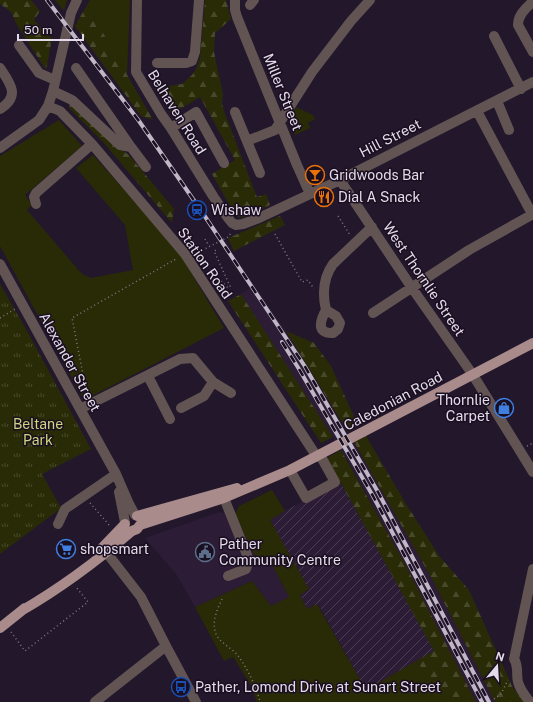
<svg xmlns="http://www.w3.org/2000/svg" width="533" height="702" viewBox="0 0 533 702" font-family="'Public Sans',sans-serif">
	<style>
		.built { fill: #2c1c36 }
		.industrial { fill: url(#industrial-furrows) }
		.green { fill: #292b06 }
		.forest { fill: url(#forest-firs) }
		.park { fill: url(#park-tufts) }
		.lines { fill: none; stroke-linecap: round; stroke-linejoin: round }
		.path { stroke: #807687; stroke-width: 1.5; stroke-dasharray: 1 3; stroke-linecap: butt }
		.minor { stroke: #625453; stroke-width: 10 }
		.major { stroke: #a88b8a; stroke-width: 10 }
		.rail-casing { stroke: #bfb7c6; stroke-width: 4 }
		.rail { stroke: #1a0e21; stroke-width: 2.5; stroke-dasharray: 8; stroke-linecap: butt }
		.labels { text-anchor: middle; stroke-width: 3; stroke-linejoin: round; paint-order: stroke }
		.street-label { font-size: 14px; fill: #e3dbe9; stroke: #1a0e21 }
		.poi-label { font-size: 14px; fill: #e3dbe9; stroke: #1a0e21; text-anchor: start }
		.park-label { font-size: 14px; fill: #ced580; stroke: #1a0e21 }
	</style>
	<defs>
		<pattern id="industrial-furrows" width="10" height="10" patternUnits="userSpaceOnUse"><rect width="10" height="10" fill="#2c1c36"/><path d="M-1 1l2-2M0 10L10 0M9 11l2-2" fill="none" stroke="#4a3c53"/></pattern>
		<pattern id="forest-firs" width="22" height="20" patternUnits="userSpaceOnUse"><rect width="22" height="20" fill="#292b06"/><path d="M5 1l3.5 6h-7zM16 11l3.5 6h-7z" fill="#48492a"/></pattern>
		<pattern id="park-tufts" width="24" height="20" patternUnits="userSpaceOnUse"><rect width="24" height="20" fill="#292b06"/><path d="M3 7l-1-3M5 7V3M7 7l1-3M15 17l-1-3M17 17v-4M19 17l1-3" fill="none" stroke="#48492a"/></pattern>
	</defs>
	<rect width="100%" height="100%" fill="#23172b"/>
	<path class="built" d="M 254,286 L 286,331 L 373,475 L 432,579 L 495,702 L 476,702 L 405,564 L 348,461 L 241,294 Z
		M 219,512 L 235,515 L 273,566 L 289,597 L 271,606 L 252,581 L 195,607 L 176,574 L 145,538 Z"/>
	<path class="industrial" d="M 340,482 L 435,651 L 366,690 L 318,604 L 307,609 L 300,594 L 309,590 L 269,519 Z"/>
	<path class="green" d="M 90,0 L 130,0 L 127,75 L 87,5 Z
		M 296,107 L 313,115 L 315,119 L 308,123 L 310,128 L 295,135 L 289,120 Z
		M 59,120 L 82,146 L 25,195 L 32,205 L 27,210 L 82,274 L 91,278 L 133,270 L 125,225 L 76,168 L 93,155 L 142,210 L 181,256 L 224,328 L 84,400 L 0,246 L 0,156 Z
		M 272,490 L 285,511 L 270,520 L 309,589 L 300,595 L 307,609 L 317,604 L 366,690 L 416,661 L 447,702 L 257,702 L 250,684 L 233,657 L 224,661 L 195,607 L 252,581 L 271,606 L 289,597 L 273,566 L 260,565 L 235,515 L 239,506 Z"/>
	<path class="forest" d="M 0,0 L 31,0 L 40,11 L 34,20 L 52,39 L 46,70 L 17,25 L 11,12 L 0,4 Z
		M 55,0 L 67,0 L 64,11 Z
		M 205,0 L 226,0 L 231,19 L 215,33 L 214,52 L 223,94 L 222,103 L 224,111 L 257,197 L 266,194 L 270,205 L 242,218 L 237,216 L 234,213 L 212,174 L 235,160 L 200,97 L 172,114 L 155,88 L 182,84 L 192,75 L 196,69 L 200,58 Z
		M 87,5 L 153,120 L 141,116 L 75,26 Z
		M 70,102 L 112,143 L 129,155 L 174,209 L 172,223 L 103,142 L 69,108 Z
		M 280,216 L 285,225 L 234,251 L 228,238 Z
		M 241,294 L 333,437 L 321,443 L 228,301 Z
		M 286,331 L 314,343 L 331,366 L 358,425 L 348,432 Z
		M 366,436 L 406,504 L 440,557 L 469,590 L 512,686 L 524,702 L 495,702 L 432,579 L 354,442 Z
		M 341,450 L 405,564 L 476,702 L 447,702 L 416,661 L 434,651 L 327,458 Z"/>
	<path class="park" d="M 0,284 L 26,329 L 91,449 L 42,474 L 61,508 L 0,554 Z"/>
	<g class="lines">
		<path class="path" d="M 338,216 L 350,235
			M 275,234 L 302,282 L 308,280 L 314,289
			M 205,239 L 209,246
			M 190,244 L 195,240
			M 195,254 L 228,237 L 231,233
			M 199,258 L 228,288 L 230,286 L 214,251 L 216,250
			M 0,318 L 15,309
			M 87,395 L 72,318 L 176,259
			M 527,446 L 533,443
			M 90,503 L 110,526
			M 222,599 C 216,612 209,628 220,640 C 226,646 234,650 239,657 C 248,670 256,686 260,702
			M 11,632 L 25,651 L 88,602 L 76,587
			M 494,699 L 501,694 L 508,680"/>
		<path class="minor" d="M 137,0 L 136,72 L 161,114 L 171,128 L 213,196 L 228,218 L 232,223 L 236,225 L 243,224 L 259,218 L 340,180 L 533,82
			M 235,0 L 235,10 L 237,17 L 297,165 L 310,194
			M 533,1 C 527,8 518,14 518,25 L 533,52
			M 250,5 L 254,0
			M 494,36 L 521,89
			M 19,45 L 39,73 L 55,80
			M 157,63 L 186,63 L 192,61 L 195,52 L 199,0
			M 0,68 C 10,83 21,96 0,109
			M 76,68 L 131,147
			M 53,91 L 72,100 L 120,145 L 131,147 L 146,167
			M 497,101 L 509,130
			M 48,106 L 60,111 L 92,144 L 185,254 L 317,457
			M 477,111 L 532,214
			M 235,112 L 260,173
			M 171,128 L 196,112 L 224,163
			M 247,141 L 275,130 L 312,72 L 351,21 L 370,0
			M 0,148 L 39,120 L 48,106 L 53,91 L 71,13 L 77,0
			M 340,180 L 412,288 L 473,375 L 533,472
			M 36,204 L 34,197 L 36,193 L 92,144
			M 0,264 L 116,474 L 129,504 L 135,515
			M 326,310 C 321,319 315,334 333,333 L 338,329 L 340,323 L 336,316 L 326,310 C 322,293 323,278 333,264 L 372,227
			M 373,313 L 469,250 L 533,214
			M 148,376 L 170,419
			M 181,408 L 204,396 L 213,382
			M 80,409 L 180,359 L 193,358 L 213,382 L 231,393
			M 290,470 L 306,498 L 335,482 L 320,455
			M 119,492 L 125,522
			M 224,498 L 249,560 L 246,569 L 228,576
			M 58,524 L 65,509 L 116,474
			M 103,548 L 141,597 L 166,646 L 196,702
			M 95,702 L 166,646
			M 530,702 C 525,696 520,690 518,682 C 516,675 519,666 514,659 L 533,569"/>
		<path class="major" d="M 137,516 L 237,488
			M 101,549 L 125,524
			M 21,611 C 61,588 97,561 132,531 L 137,529 L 140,525 L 224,498 L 290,470 L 533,343
			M 0,628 L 25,608"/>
		<g class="rail-casing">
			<path id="rail" d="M 47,0 L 139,121 L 204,215 L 304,365 L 378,492 L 489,702
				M 282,342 L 299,369 L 373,496 L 482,702"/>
		</g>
		<use href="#rail" class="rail"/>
	</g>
	<defs>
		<g id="bar-ring" transform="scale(1)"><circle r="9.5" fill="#1a0e21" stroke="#e8710a" stroke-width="1.5"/><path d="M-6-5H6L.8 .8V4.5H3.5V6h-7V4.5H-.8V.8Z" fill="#e8710a"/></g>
		<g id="restaurant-ring" transform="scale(1)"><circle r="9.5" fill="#1a0e21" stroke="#e8710a" stroke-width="1.5"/><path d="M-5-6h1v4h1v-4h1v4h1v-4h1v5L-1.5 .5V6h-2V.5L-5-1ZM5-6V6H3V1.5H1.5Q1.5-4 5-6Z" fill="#e8710a"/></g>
		<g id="station-ring" transform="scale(1)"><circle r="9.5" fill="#1a0e21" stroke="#1a4fb4" stroke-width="1.5"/><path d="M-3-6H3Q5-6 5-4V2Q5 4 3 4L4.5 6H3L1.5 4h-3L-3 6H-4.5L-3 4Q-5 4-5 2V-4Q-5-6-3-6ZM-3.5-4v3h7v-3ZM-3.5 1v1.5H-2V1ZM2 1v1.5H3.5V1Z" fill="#1a4fb4"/></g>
		<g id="shop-ring" transform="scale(1)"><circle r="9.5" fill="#1a0e21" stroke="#3f7fe0" stroke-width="1.5"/><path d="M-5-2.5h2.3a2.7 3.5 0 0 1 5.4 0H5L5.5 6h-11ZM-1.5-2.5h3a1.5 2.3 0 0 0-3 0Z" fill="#3f7fe0"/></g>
		<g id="supermarket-ring" transform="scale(1)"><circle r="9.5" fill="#1a0e21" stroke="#3f7fe0" stroke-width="1.5"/><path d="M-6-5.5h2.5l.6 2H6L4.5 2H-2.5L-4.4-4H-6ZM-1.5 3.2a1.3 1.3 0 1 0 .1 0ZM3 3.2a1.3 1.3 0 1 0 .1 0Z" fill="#3f7fe0"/></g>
		<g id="civic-ring" transform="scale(1)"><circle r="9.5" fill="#1a0e21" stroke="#5c6f8a" stroke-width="1.5"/><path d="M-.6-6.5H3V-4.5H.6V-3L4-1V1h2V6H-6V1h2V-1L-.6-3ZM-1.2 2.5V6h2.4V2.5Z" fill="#5c6f8a"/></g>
		<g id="bus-ring" transform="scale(1)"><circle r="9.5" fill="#1a0e21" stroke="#1a4fb4" stroke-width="1.5"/><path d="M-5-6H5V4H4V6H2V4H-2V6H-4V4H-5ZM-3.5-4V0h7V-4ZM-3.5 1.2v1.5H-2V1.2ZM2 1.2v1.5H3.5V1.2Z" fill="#1a4fb4"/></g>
	</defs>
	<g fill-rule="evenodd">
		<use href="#bar-ring" x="315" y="175"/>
		<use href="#restaurant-ring" x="324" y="197"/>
		<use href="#station-ring" x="197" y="210"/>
		<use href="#shop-ring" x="504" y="408"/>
		<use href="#supermarket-ring" x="66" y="549"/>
		<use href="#civic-ring" x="205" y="552"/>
		<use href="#bus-ring" x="181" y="687"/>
	</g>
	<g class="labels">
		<g class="street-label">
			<text transform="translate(283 92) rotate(68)" y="5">Miller Street</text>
			<text transform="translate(177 112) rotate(58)" y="5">Belhaven Road</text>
			<text transform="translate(390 138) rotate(-27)" y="5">Hill Street</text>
			<text transform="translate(205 263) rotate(55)" y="5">Station Road</text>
			<text transform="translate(424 279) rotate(56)" y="5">West Thornlie Street</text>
			<text transform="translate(70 362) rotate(61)" y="5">Alexander Street</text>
			<text transform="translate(393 401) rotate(-28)" y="5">Caledonian Road</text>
		</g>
		<g class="poi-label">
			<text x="329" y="180">Gridwoods Bar</text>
			<text x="338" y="202">Dial A Snack</text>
			<text x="211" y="215">Wishaw</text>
			<text x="490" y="405" text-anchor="end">Thornlie<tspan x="490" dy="16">Carpet</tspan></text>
			<text x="219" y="549">Pather<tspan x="219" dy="16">Community Centre</tspan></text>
			<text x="80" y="554">shopsmart</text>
			<text x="195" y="692">Pather, Lomond Drive at Sunart Street</text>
		</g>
		<g class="park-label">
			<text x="38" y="429">Beltane<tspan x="38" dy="16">Park</tspan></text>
		</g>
	</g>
	<g transform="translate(497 666) rotate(18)" stroke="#1a0e21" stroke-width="3" paint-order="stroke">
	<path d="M0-3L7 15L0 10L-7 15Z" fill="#e3dbe9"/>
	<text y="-6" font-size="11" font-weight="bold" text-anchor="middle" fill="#e3dbe9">N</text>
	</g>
	<path d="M18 34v6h65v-6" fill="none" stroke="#e3dbe9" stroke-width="2"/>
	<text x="24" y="34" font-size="12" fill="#e3dbe9" stroke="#1a0e21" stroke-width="3" paint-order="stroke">50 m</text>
</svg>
